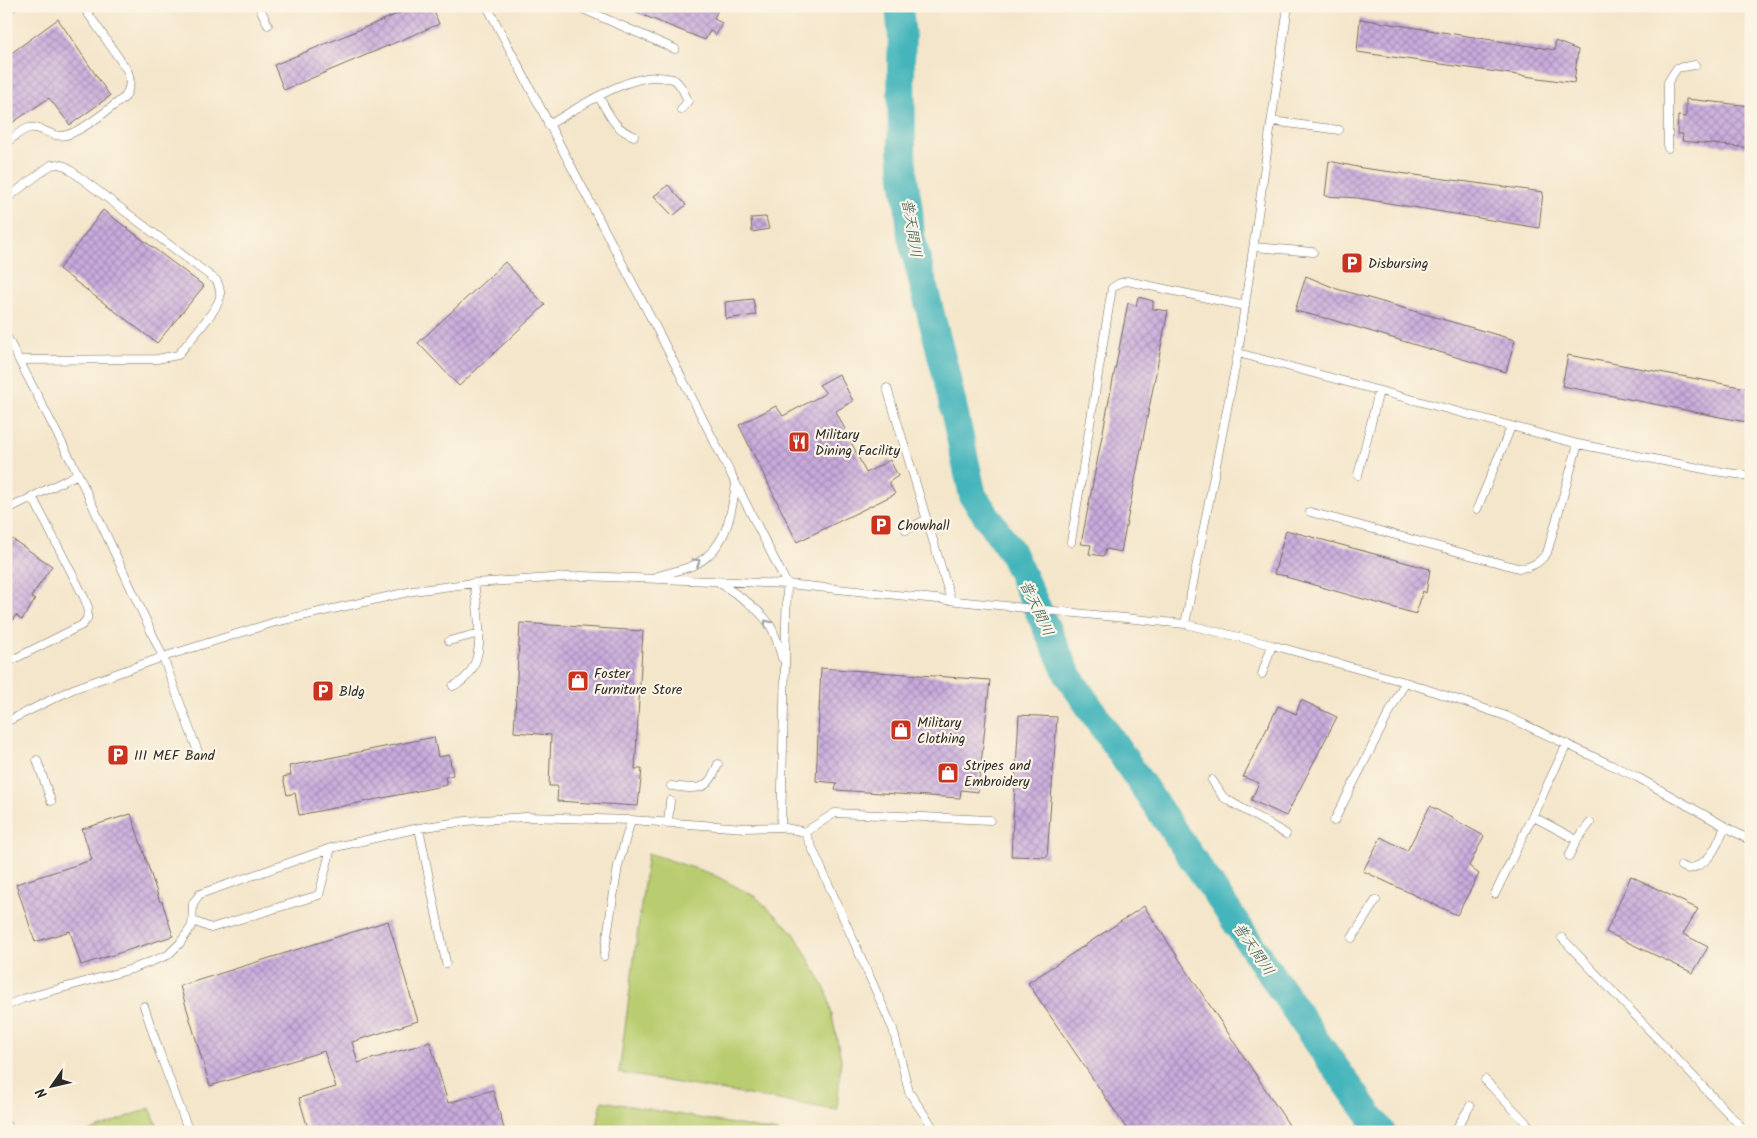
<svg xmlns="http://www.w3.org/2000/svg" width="1757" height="1138" viewBox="0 0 1757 1138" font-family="Kalam,'Klee One',sans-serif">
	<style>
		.grass { fill: #b9cd70; stroke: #727c4e }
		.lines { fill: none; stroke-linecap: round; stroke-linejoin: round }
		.river { stroke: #45b5bc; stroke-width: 28 }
		.building { fill: url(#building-cross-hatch) }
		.service-casing { stroke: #716c63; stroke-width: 9 }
		.service { stroke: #fff; stroke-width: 8 }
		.oneway { stroke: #a0a0a0 }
		.labels { text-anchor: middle; stroke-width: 4.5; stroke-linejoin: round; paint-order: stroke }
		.poi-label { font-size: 14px; fill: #2b2b2b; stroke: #fcf5e5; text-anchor: start }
		.water-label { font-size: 15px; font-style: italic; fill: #345b5e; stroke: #fcf5e5 }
	</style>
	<defs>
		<pattern id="building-cross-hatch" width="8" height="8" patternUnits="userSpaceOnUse" patternTransform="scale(1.25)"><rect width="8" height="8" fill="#c9abdd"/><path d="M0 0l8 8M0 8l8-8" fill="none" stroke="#a38bb3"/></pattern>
	</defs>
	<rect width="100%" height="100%" fill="#fcf5e5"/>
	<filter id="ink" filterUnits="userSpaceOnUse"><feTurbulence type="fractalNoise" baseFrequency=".02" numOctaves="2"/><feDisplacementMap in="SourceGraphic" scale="10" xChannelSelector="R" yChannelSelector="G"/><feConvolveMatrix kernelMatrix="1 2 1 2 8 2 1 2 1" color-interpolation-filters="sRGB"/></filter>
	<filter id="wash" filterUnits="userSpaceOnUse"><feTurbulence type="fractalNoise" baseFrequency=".0096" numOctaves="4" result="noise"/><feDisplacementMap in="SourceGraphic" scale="20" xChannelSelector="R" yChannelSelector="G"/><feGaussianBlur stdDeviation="1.12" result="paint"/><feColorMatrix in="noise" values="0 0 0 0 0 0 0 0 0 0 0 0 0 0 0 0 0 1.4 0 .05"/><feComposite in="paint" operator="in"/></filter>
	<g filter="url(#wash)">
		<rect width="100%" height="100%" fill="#f4e6cb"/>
		<path class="grass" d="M 648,853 L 712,874 L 756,897 L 794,933 L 827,992 L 841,1059 L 837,1110 L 619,1073 Z
			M 602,1101 L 779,1132 L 596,1132 Z
			M 150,1108 L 160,1132 L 88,1132 Z"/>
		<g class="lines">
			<path class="river" d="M 899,6 L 902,38 L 901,61 L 902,152 L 904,178 L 909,210 L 911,236 L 945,370 L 973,496 L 1011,551 L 1069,677 L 1319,1045 L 1382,1132"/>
		</g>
		<g id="blocks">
			<path class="building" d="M 417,6 L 432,6 L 439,24 L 284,90 L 274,65 Z
				M 620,6 L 719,6 L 714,19 L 722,23 L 716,35 L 710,31 L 705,40 Z
				M 58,19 L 110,96 L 70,125 L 49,98 L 6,127 L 6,57 Z
				M 1360,19 L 1555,50 L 1555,41 L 1578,50 L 1574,83 L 1357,52 Z
				M 1686,99 L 1751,106 L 1751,148 L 1682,141 L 1683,134 L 1677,134 L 1678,116 L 1686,117 Z
				M 1329,161 L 1362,168 L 1543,192 L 1539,228 L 1358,198 L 1325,196 Z
				M 668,185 L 686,205 L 673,216 L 654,196 Z
				M 103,210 L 204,286 L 157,343 L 59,269 Z
				M 766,217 L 769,229 L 752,232 L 751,218 Z
				M 505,262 L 545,305 L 459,386 L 418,343 Z
				M 1306,276 L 1337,289 L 1515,340 L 1506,372 L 1329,319 L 1295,311 Z
				M 1138,297 L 1153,301 L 1153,309 L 1168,311 L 1121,552 L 1106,549 L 1104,556 L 1089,554 L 1091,545 L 1081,544 L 1128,303 L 1136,306 Z
				M 753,299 L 756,315 L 726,319 L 725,302 Z
				M 1568,355 L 1751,389 L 1751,423 L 1562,386 Z
				M 839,374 L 853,401 L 836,411 L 866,473 L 890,460 L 898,476 L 889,482 L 895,494 L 797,542 L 739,425 L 776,406 L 783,416 L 826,393 L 819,385 Z
				M 1286,530 L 1430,569 L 1426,593 L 1423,591 L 1416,614 L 1286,577 L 1287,576 L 1274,574 Z
				M 6,535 L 52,566 L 31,597 L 35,600 L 22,620 L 16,615 L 6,630 Z
				M 520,623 L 643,631 L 635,769 L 642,769 L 638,806 L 557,801 L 558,786 L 549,786 L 551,735 L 514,732 Z
				M 821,668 L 990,680 L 978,792 L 961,790 L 960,798 L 835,790 L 837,783 L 816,781 Z
				M 1301,700 L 1337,717 L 1286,816 L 1251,800 L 1259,783 L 1243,777 L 1278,706 L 1296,714 Z
				M 1019,715 L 1057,717 L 1047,857 L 1011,856 Z
				M 434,737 L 438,757 L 449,755 L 453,775 L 445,777 L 447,785 L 299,815 L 295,793 L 287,795 L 283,777 L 291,775 L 289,766 Z
				M 1430,806 L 1484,836 L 1469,866 L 1479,874 L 1457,915 L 1363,871 L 1381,837 L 1407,851 Z
				M 131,814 L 160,902 L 162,901 L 173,936 L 81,965 L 70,931 L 35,942 L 16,884 L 92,860 L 82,829 Z
				M 1631,876 L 1698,909 L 1683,934 L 1708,947 L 1693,973 L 1606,932 Z
				M 1144,906 L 1289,1125 L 1280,1132 L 1129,1132 L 1028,983 Z
				M 388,921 L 418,1021 L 352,1042 L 358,1063 L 430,1042 L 448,1103 L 493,1090 L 505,1132 L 309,1132 L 299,1098 L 336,1087 L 324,1051 L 210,1086 L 180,986 Z"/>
		</g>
	</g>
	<g filter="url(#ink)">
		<use href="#blocks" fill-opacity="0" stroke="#716c63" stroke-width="1"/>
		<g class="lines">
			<g class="service-casing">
				<path id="service" d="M 259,6 L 268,25
					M 487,6 L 661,337 L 787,584 L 781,827
					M 576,6 L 675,49
					M 6,11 L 14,6
					M 599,97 C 609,114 614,129 634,136
					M 1272,121 L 1339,130
					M 548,125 C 577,109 633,70 665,78 C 669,78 674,79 676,81 C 682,86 685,95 688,101 L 681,110
					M 6,143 C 13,138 21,130 29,128 C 41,125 52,139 66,135 C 83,131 110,108 125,97 C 130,87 132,81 127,70 L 83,6
					M 1668,148 L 1668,82 L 1677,68 L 1695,65
					M 6,199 L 51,165 L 58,164 L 65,166 L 217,281 C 219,286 221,291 220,297 C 218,310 187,343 178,355 L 157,359 L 19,360
					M 1254,247 L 1313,252
					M 6,335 L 78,474 L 163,657 L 198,752
					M 1238,353 L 1578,444 L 1714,471 L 1751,476
					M 887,388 L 951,600
					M 1358,475 L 1379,391
					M 1477,509 L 1511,427
					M 6,510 L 78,474
					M 1310,512 L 1518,568 C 1531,568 1539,563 1547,553 L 1578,444
					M 906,530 L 927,519
					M 1071,542 L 1112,288 L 1120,283 L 1127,281 L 1245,306
					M 658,576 C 669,573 681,570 692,566 C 726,550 731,517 736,484
					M 718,582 C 736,594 757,606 770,625 C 776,635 779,647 782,658
					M 1185,624 L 1238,353 L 1288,6
					M 449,641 L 480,633
					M 6,663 L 82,625 L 87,619 L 88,607 L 83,595 L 32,496
					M 1262,674 L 1272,645
					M 453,686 C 491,670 478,615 474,583
					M 6,722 L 73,689 L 163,657 L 275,622 L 413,591 L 474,583 L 582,576 L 787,584 L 1185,624 L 1272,645 L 1405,682 L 1506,716 L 1637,777 L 1751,841
					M 37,760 L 51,801
					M 1212,780 L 1223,797 L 1231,802 L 1286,834
					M 671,786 C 697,789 708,793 718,764
					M 1532,816 L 1577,840
					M 1334,821 L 1405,682
					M 668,823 L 670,801
					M 419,828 L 446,963
					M 805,832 L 835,813 L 990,820
					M 1569,856 L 1577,840 L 1590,823
					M 1681,866 L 1689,869 C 1711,863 1717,846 1725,826
					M 1495,894 L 1567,744
					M 193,921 L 211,928 L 319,895 L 331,848
					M 1352,938 L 1376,900
					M 1562,938 L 1746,1132
					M 604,956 L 618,866 L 631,820
					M 6,1006 L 22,999 L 132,969 L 168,955 L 180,943 L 192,926 L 193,903 L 200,894 L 331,848 L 419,828 L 466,821 L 526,817 L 631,820 L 745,828 L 781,827 L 805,832 L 893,1029 L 909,1092 L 936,1132
					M 144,1006 L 160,1054 L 189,1132
					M 1485,1080 L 1535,1132
					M 6,1125 L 12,1132
					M 1455,1131 L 1470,1106"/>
			</g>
			<use href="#service" class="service"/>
		</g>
		<defs><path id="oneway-chevron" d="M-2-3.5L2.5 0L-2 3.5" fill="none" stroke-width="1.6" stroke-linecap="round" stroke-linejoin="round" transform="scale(1.25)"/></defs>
		<g class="oneway">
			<use href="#oneway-chevron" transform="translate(697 562) rotate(-32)"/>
			<use href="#oneway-chevron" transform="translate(767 623) rotate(-128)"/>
		</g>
	</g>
	<defs>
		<g id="parking-square" transform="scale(1.125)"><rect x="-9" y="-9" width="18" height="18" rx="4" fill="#c8321e" stroke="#fcf5e5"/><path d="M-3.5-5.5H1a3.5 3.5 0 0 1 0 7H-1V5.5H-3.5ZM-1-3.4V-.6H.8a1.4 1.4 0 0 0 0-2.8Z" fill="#fff"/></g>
		<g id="restaurant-square" transform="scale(1.125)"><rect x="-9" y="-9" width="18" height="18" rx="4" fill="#c8321e" stroke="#fcf5e5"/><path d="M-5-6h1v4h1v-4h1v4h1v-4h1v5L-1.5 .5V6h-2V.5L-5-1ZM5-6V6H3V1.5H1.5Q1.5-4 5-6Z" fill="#fff"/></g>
		<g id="shop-square" transform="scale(1.125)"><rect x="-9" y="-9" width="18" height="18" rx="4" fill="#c8321e" stroke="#fcf5e5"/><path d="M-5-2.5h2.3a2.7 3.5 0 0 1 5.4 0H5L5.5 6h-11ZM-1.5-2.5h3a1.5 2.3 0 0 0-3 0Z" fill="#fff"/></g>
	</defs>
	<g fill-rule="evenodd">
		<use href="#parking-square" x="1352" y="263"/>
		<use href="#restaurant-square" x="799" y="442"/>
		<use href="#parking-square" x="881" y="525"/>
		<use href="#shop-square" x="578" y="681"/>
		<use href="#parking-square" x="323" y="691"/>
		<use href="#shop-square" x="901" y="730"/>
		<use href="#parking-square" x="118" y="755"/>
		<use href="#shop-square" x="948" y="773"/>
	</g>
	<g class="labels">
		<g class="poi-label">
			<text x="1368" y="268">Disbursing</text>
			<text x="815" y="439">Military<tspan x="815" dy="16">Dining Facility</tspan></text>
			<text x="897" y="530">Chowhall</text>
			<text x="594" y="678">Foster<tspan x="594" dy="16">Furniture Store</tspan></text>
			<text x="339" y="696">Bldg</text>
			<text x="917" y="727">Military<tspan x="917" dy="16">Clothing</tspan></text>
			<text x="134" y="760">III MEF Band</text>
			<text x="964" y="770">Stripes and<tspan x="964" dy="16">Embroidery</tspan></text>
		</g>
		<g class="water-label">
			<text transform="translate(912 228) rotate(81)" y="5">普天間川</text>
			<text transform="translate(1037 608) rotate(65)" y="5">普天間川</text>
			<text transform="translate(1254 949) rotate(56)" y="5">普天間川</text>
		</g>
	</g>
	<rect width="1757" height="1138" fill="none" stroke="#fcf5e5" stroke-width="25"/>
	<g transform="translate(52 1086) rotate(236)" stroke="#fcf5e5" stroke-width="4" paint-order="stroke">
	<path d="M0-4L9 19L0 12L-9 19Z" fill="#2b2b2b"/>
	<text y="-8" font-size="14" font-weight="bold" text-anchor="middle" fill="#2b2b2b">N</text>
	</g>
</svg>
